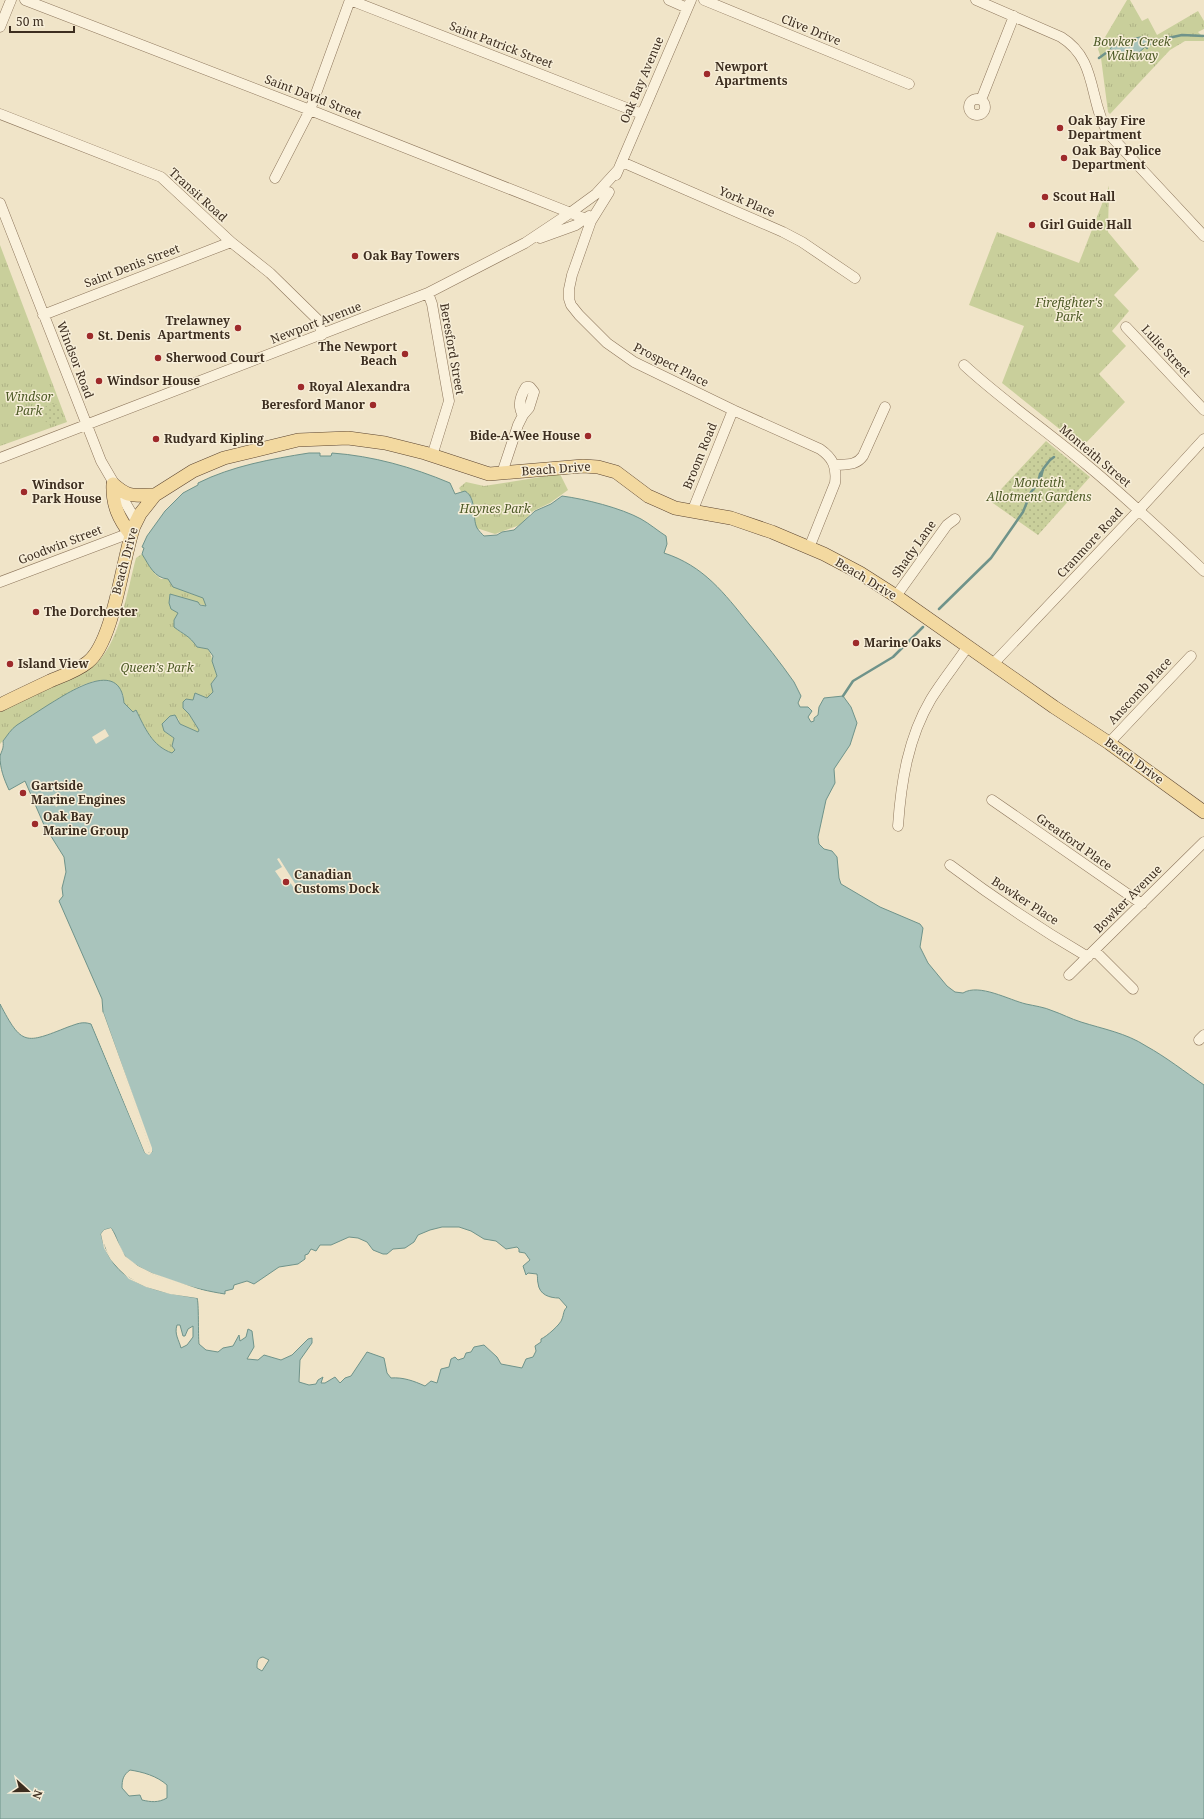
<svg xmlns="http://www.w3.org/2000/svg" width="1204" height="1819" viewBox="0 0 1204 1819" font-family="'Noto Serif',serif">
	<style>
		.grass { fill: url(#grass-tufts) }
		.garden { fill: url(#garden-dots) }
		.water { fill: #a9c4bc; stroke: #6f938a; fill-rule: evenodd }
		.pier { fill: #f0e4c8 }
		.lines { fill: none; stroke-linecap: round; stroke-linejoin: round }
		.stream { stroke: #6f938a; stroke-width: 2.5 }
		.minor-casing { stroke: #8d765c; stroke-width: 11 }
		.major-casing { stroke: #5b4430; stroke-width: 14 }
		.minor { stroke: #faf1dc; stroke-width: 10 }
		.major { stroke: #f3d9a0; stroke-width: 13 }
		.poi-dot { fill: #9e2a2b; stroke: #f7eed8; stroke-width: 1.5 }
		.labels { text-anchor: middle; stroke-width: 3; stroke-linejoin: round; paint-order: stroke }
		.street-label { font-size: 12px; fill: #3d2e20; stroke: #f7eed8 }
		.park-label { font-size: 12px; font-style: italic; fill: #4d5a26; stroke: #f7eed8 }
		.poi-label { font-size: 12px; font-weight: bold; fill: #3d2e20; stroke: #f7eed8; text-anchor: start }
	</style>
	<defs>
		<pattern id="grass-tufts" width="24" height="20" patternUnits="userSpaceOnUse"><rect width="24" height="20" fill="#c9cf9b"/><path d="M3 7l-1-3M5 7V3M7 7l1-3M15 17l-1-3M17 17v-4M19 17l1-3" fill="none" stroke="#aeb285"/></pattern>
		<pattern id="garden-dots" width="8" height="8" patternUnits="userSpaceOnUse"><rect width="8" height="8" fill="#c9cf9b"/><path d="M2 2h.1M6 6h.1" fill="none" stroke="#aeb285" stroke-width="1.8" stroke-linecap="round"/></pattern>
	</defs>
	<rect width="100%" height="100%" fill="#f0e4c8"/>
	<path class="grass" d="M 1127,0 L 1130,0 L 1142,21 L 1148,18 L 1157,35 L 1198,11 L 1204,21 L 1204,29 L 1198,32 L 1204,38 L 1204,41 L 1185,41 L 1170,50 L 1110,114 L 1108,112 L 1101,58 L 1098,49 Z
		M 1109,186 L 1108,232 L 1139,269 L 1114,295 L 1129,311 L 1112,331 L 1126,346 L 1099,374 L 1125,402 L 1082,447 L 1002,383 L 1024,326 L 969,305 L 997,232 L 1079,263 Z
		M 0,245 L 67,422 L 0,446 Z
		M 560,474 L 568,490 L 550,503 L 533,511 L 520,525 L 495,534 L 473,527 L 467,501 L 459,488 L 466,482 L 484,486 Z
		M 142,554 L 155,574 L 161,579 L 168,579 L 189,593 L 204,598 L 206,606 L 170,594 L 178,613 L 174,620 L 179,631 L 190,637 L 197,647 L 208,649 C 213,657 213,667 217,676 L 211,684 L 213,692 L 207,698 L 199,695 L 183,708 L 189,714 L 199,730 L 198,732 L 180,724 L 178,718 L 164,731 L 174,738 L 172,746 L 175,750 L 172,753 C 152,746 145,729 136,711 L 133,712 L 124,703 L 123,694 L 110,682 L 94,681 L 80,686 L 16,726 L 0,744 L 0,711 L 98,662 C 121,637 127,591 136,558 Z"/>
	<path class="garden" d="M42 414a10 10 0 1 1 20 0a10 10 0 1 1-20 0Z
		M 1046,441 L 1090,477 L 1038,535 L 990,501 Z"/>
	<path class="water" d="M 1140,37 L 1148,38 L 1154,41 L 1153,44 L 1146,46 L 1134,57 L 1114,53 L 1110,50 L 1112,45 L 1121,41 Z
		M 309,453 L 320,453 L 320,456 L 331,456 L 332,453 C 373,456 412,467 450,483 L 455,494 L 465,491 C 477,498 472,518 477,528 C 479,531 482,534 484,536 L 497,535 L 502,532 L 514,530 L 535,511 L 551,504 L 562,496 C 585,499 621,508 641,519 C 650,524 658,531 666,536 L 667,544 L 664,553 C 704,566 724,593 749,624 C 765,643 780,662 794,682 L 801,696 L 798,703 L 800,707 L 808,707 L 812,711 L 808,717 L 811,722 L 814,721 L 814,718 L 818,715 L 819,707 L 824,698 L 843,696 L 851,707 L 857,723 L 850,745 L 834,769 L 835,783 L 826,800 L 818,837 L 819,844 L 824,849 L 832,851 L 837,857 L 839,878 L 841,884 L 880,907 L 920,924 L 923,928 L 920,947 L 928,963 L 947,986 L 955,992 L 963,993 C 979,983 1009,1000 1026,1004 C 1035,1006 1044,1007 1053,1011 C 1062,1014 1071,1019 1081,1022 C 1103,1029 1126,1033 1146,1046 C 1166,1057 1185,1072 1204,1085 L 1204,1819 L 0,1819 L 0,1004 C 22,1046 25,1044 68,1027 C 77,1024 82,1021 91,1024 L 145,1153 L 152,1152 L 103,1012 L 102,999 L 59,901 L 63,896 L 62,888 L 66,872 L 64,857 L 44,825 L 25,781 L 9,790 C 4,779 0,769 0,756 C 2,750 4,748 3,741 C 7,736 11,729 17,725 C 27,718 38,712 48,705 C 68,693 120,657 124,703 L 133,712 L 136,710 C 145,728 152,746 172,753 L 175,750 L 172,746 L 174,738 L 164,731 L 162,724 L 170,716 L 175,715 L 180,724 L 198,732 L 199,730 L 189,714 L 183,708 L 183,702 L 186,699 L 193,700 L 195,693 L 207,698 L 213,692 L 211,684 L 217,676 L 212,661 L 213,656 L 208,649 L 197,647 C 189,635 184,635 174,627 L 174,620 L 178,613 L 171,609 L 169,603 L 170,594 L 198,602 L 200,605 L 206,606 L 203,598 L 173,587 L 168,579 C 154,578 149,565 142,554 L 144,548 L 142,547 L 147,536 L 165,511 L 183,493 L 198,485 L 198,483 C 232,466 271,459 309,453 ZM 442,1227 L 459,1227 L 471,1231 L 484,1239 L 496,1241 L 506,1249 L 517,1247 L 519,1249 L 519,1252 L 525,1253 L 530,1260 L 523,1266 L 526,1275 L 528,1273 L 537,1274 C 538,1278 537,1280 538,1283 C 539,1295 550,1298 559,1298 L 567,1307 C 563,1311 564,1314 562,1319 C 561,1324 546,1337 541,1339 L 541,1342 L 535,1346 L 536,1351 L 533,1357 L 526,1359 L 522,1368 L 501,1364 L 497,1357 L 484,1345 L 474,1347 L 471,1352 L 466,1353 L 464,1358 L 458,1360 L 455,1357 L 451,1359 L 449,1367 L 441,1369 L 437,1383 L 431,1381 L 425,1386 C 414,1381 403,1377 391,1378 L 387,1373 L 384,1358 L 367,1352 L 351,1376 L 345,1378 L 340,1383 L 335,1377 L 325,1383 L 321,1383 L 323,1377 L 318,1380 L 316,1384 L 309,1385 L 299,1382 L 300,1360 L 312,1343 L 312,1338 L 308,1339 L 292,1355 L 281,1360 L 264,1355 L 258,1360 L 247,1359 L 254,1347 L 252,1331 L 248,1329 L 246,1337 L 240,1341 L 239,1335 L 233,1346 L 223,1348 L 218,1352 L 206,1350 L 199,1344 C 198,1335 199,1302 197,1298 C 154,1291 111,1284 101,1234 L 104,1230 L 111,1228 C 118,1237 118,1248 125,1256 C 143,1276 198,1290 225,1294 L 225,1291 L 233,1289 L 234,1285 L 247,1281 L 254,1284 L 279,1267 L 298,1264 L 305,1259 L 305,1255 L 308,1254 L 311,1249 L 316,1251 L 320,1245 L 331,1245 L 349,1237 L 358,1238 L 367,1242 L 373,1250 L 383,1254 L 387,1254 L 393,1249 L 405,1248 L 414,1242 L 418,1235 L 430,1230 ZM 177,1325 L 180,1325 L 183,1336 L 185,1336 L 188,1329 L 193,1326 L 193,1337 L 187,1345 L 181,1348 C 179,1340 174,1334 177,1325 ZM 263,1657 L 269,1660 L 262,1671 L 257,1668 C 257,1662 257,1658 263,1657 ZM 130,1770 C 143,1772 157,1776 167,1785 L 167,1798 C 158,1803 151,1802 142,1800 L 140,1795 L 129,1796 L 122,1788 C 122,1780 123,1775 130,1770 Z"/>
	<path class="pier" d="M 105,729 L 109,736 L 96,744 L 92,737 Z
		M 58,792 L 64,802 L 56,807 L 50,797 Z
		M 279,858 L 301,893 L 298,895 L 290,882 L 284,884 L 275,871 L 282,867 L 277,859 Z
		M 103,1012 L 152,1148 L 152,1152 L 149,1155 L 145,1153 L 92,1024 L 93,1023 L 149,1153 L 150,1149 L 102,1013 Z
		M 111,1228 L 125,1256 L 138,1266 L 152,1273 L 207,1292 L 205,1293 L 165,1280 L 137,1268 L 123,1257 L 110,1231 L 106,1231 L 103,1235 L 105,1248 L 112,1259 L 130,1278 L 146,1285 L 198,1297 L 197,1298 L 170,1294 L 146,1287 L 129,1279 L 111,1260 L 104,1248 L 101,1234 L 104,1230 Z"/>
	<g class="lines">
		<path class="stream" d="M 1154,41 L 1182,35 L 1204,36
			M 1146,46 L 1147,48
			M 1099,58 L 1110,50
			M 1139,58 L 1143,54
			M 1038,483 L 1040,474 L 1043,470
			M 939,609 L 991,558 L 1023,512 L 1031,492 L 1040,481 L 1043,469 L 1050,460 L 1054,457
			M 843,696 L 853,681 L 893,657 L 923,627"/>
		<g class="minor-casing">
			<path id="minor" d="M 25,0 L 310,110 L 591,221
				M 350,0 L 642,114
				M 669,0 L 687,8
				M 704,0 L 909,84
				M 976,0 L 1061,37 C 1098,60 1088,99 1108,133 L 1204,236
				M 0,27 L 11,0
				M969 107a8 8 0 1 1 16 0a8 8 0 1 1-16 0Z
				M 981,100 L 1014,16
				M 0,114 L 161,177 L 231,242 L 270,273 L 318,320 L 322,335
				M 622,162 L 783,232 L 802,242 L 855,278
				M 616,175 L 691,0
				M 275,178 L 310,110 L 350,0
				M 609,192 L 591,221 L 572,275 L 569,289 L 569,299 L 571,305 L 579,315 L 607,343 L 634,362 L 733,410 L 820,449 C 833,458 837,467 835,483 L 809,548
				M 0,203 L 101,461 L 136,521
				M 540,238 L 576,225 L 589,216
				M 428,293 L 432,304 L 449,401 L 432,456
				M 43,315 L 231,242
				M 1126,327 L 1204,410
				M 964,365 C 1003,401 1047,431 1087,465 C 1128,499 1166,535 1204,571
				M 0,458 L 428,293 L 525,243 L 570,213 L 596,194 L 618,170
				M 835,465 C 846,464 856,466 863,456 L 885,407
				M 502,473 L 518,425 L 523,415 L 529,408 L 534,392 L 530,387 L 526,387 C 521,395 517,406 523,415
				M 692,512 L 733,410
				M 0,582 L 122,536 L 131,535
				M 896,596 L 947,525 L 955,519
				M 993,664 L 1139,510 L 1204,439
				M 1109,743 L 1191,656
				M 992,800 L 1142,904
				M 898,826 C 901,782 908,738 931,699 C 942,681 956,664 968,646
				M 950,865 C 994,898 1040,929 1088,957
				M 1095,951 L 1133,989
				M 1069,975 L 1204,842
				M 1199,1040 L 1204,1035"/>
		</g>
		<g class="major-casing">
			<path id="major" d="M 113,484 C 112,505 119,519 131,535
				M 113,484 C 132,500 132,494 155,495
				M 0,705 C 16,697 33,689 50,681 C 62,676 77,671 88,662 C 114,641 122,560 134,526 L 140,514 L 155,495 L 193,471 L 224,458 L 298,440 L 348,438 L 385,443 L 425,453 L 489,474 L 583,466 L 598,467 L 616,472 L 648,496 L 675,508 L 731,518 L 772,532 L 824,554 L 860,573 L 896,596 L 1054,707 L 1109,743 L 1204,812"/>
		</g>
		<use href="#minor" class="minor"/>
		<use href="#major" class="major"/>
	</g>
	<g class="poi-dot">
		<circle cx="707" cy="74" r="4"/>
		<circle cx="1060" cy="128" r="4"/>
		<circle cx="1064" cy="158" r="4"/>
		<circle cx="1045" cy="197" r="4"/>
		<circle cx="1032" cy="225" r="4"/>
		<circle cx="355" cy="256" r="4"/>
		<circle cx="238" cy="328" r="4"/>
		<circle cx="90" cy="336" r="4"/>
		<circle cx="405" cy="354" r="4"/>
		<circle cx="158" cy="358" r="4"/>
		<circle cx="99" cy="381" r="4"/>
		<circle cx="301" cy="387" r="4"/>
		<circle cx="373" cy="405" r="4"/>
		<circle cx="588" cy="436" r="4"/>
		<circle cx="156" cy="439" r="4"/>
		<circle cx="24" cy="492" r="4"/>
		<circle cx="36" cy="612" r="4"/>
		<circle cx="856" cy="643" r="4"/>
		<circle cx="10" cy="664" r="4"/>
		<circle cx="23" cy="793" r="4"/>
		<circle cx="35" cy="824" r="4"/>
		<circle cx="286" cy="882" r="4"/>
	</g>
	<g class="labels">
		<g class="street-label">
			<text transform="translate(811 30) rotate(22)" y="4">Clive Drive</text>
			<text transform="translate(501 45) rotate(21)" y="4">Saint Patrick Street</text>
			<text transform="translate(642 80) rotate(-67)" y="4">Oak Bay Avenue</text>
			<text transform="translate(313 97) rotate(21)" y="4">Saint David Street</text>
			<text transform="translate(198 195) rotate(42)" y="4">Transit Road</text>
			<text transform="translate(747 202) rotate(23)" y="4">York Place</text>
			<text transform="translate(132 266) rotate(-21)" y="4">Saint Denis Street</text>
			<text transform="translate(316 323) rotate(-21)" y="4">Newport Avenue</text>
			<text transform="translate(452 349) rotate(80)" y="4">Beresford Street</text>
			<text transform="translate(1166 351) rotate(47)" y="4">Lulie Street</text>
			<text transform="translate(75 360) rotate(69)" y="4">Windsor Road</text>
			<text transform="translate(671 365) rotate(27)" y="4">Prospect Place</text>
			<text transform="translate(700 456) rotate(-68)" y="4">Broom Road</text>
			<text transform="translate(1095 456) rotate(40)" y="4">Monteith Street</text>
			<text transform="translate(556 469) rotate(-4)" y="4">Beach Drive</text>
			<text transform="translate(1090 543) rotate(-47)" y="4">Cranmore Road</text>
			<text transform="translate(60 545) rotate(-21)" y="4">Goodwin Street</text>
			<text transform="translate(914 549) rotate(-55)" y="4">Shady Lane</text>
			<text transform="translate(125 561) rotate(-75)" y="4">Beach Drive</text>
			<text transform="translate(866 579) rotate(31)" y="4">Beach Drive</text>
			<text transform="translate(1140 691) rotate(-47)" y="4">Anscomb Place</text>
			<text transform="translate(1134 761) rotate(36)" y="4">Beach Drive</text>
			<text transform="translate(1074 842) rotate(35)" y="4">Greatford Place</text>
			<text transform="translate(1128 899) rotate(-45)" y="4">Bowker Avenue</text>
			<text transform="translate(1025 901) rotate(33)" y="4">Bowker Place</text>
		</g>
		<g class="park-label">
			<text x="1132" y="46">Bowker Creek<tspan x="1132" dy="14">Walkway</tspan></text>
			<text x="1069" y="307">Firefighter's<tspan x="1069" dy="14">Park</tspan></text>
			<text x="29" y="401">Windsor<tspan x="29" dy="14">Park</tspan></text>
			<text x="1039" y="487">Monteith<tspan x="1039" dy="14">Allotment Gardens</tspan></text>
			<text x="495" y="513">Haynes Park</text>
			<text x="157" y="672">Queen’s Park</text>
		</g>
		<g class="poi-label">
			<text x="715" y="71">Newport<tspan x="715" dy="14">Apartments</tspan></text>
			<text x="1068" y="125">Oak Bay Fire<tspan x="1068" dy="14">Department</tspan></text>
			<text x="1072" y="155">Oak Bay Police<tspan x="1072" dy="14">Department</tspan></text>
			<text x="1053" y="201">Scout Hall</text>
			<text x="1040" y="229">Girl Guide Hall</text>
			<text x="363" y="260">Oak Bay Towers</text>
			<text x="230" y="325" text-anchor="end">Trelawney<tspan x="230" dy="14">Apartments</tspan></text>
			<text x="98" y="340">St. Denis</text>
			<text x="397" y="351" text-anchor="end">The Newport<tspan x="397" dy="14">Beach</tspan></text>
			<text x="166" y="362">Sherwood Court</text>
			<text x="107" y="385">Windsor House</text>
			<text x="309" y="391">Royal Alexandra</text>
			<text x="365" y="409" text-anchor="end">Beresford Manor</text>
			<text x="580" y="440" text-anchor="end">Bide-A-Wee House</text>
			<text x="164" y="443">Rudyard Kipling</text>
			<text x="32" y="489">Windsor<tspan x="32" dy="14">Park House</tspan></text>
			<text x="44" y="616">The Dorchester</text>
			<text x="864" y="647">Marine Oaks</text>
			<text x="18" y="668">Island View</text>
			<text x="31" y="790">Gartside<tspan x="31" dy="14">Marine Engines</tspan></text>
			<text x="43" y="821">Oak Bay<tspan x="43" dy="14">Marine Group</tspan></text>
			<text x="294" y="879">Canadian<tspan x="294" dy="14">Customs Dock</tspan></text>
		</g>
	</g>
	<g transform="translate(28 1791) rotate(111)" stroke="#f7eed8" stroke-width="3" paint-order="stroke">
	<path d="M0-3L7 15L0 10L-7 15Z" fill="#3d2e20"/>
	<text y="-6" font-size="11" font-weight="bold" text-anchor="middle" fill="#3d2e20">N</text>
	</g>
	<path d="M10 26v6h64v-6" fill="none" stroke="#3d2e20" stroke-width="2"/>
	<text x="16" y="26" font-size="12" fill="#3d2e20" stroke="#f7eed8" stroke-width="3" paint-order="stroke">50 m</text>
</svg>
